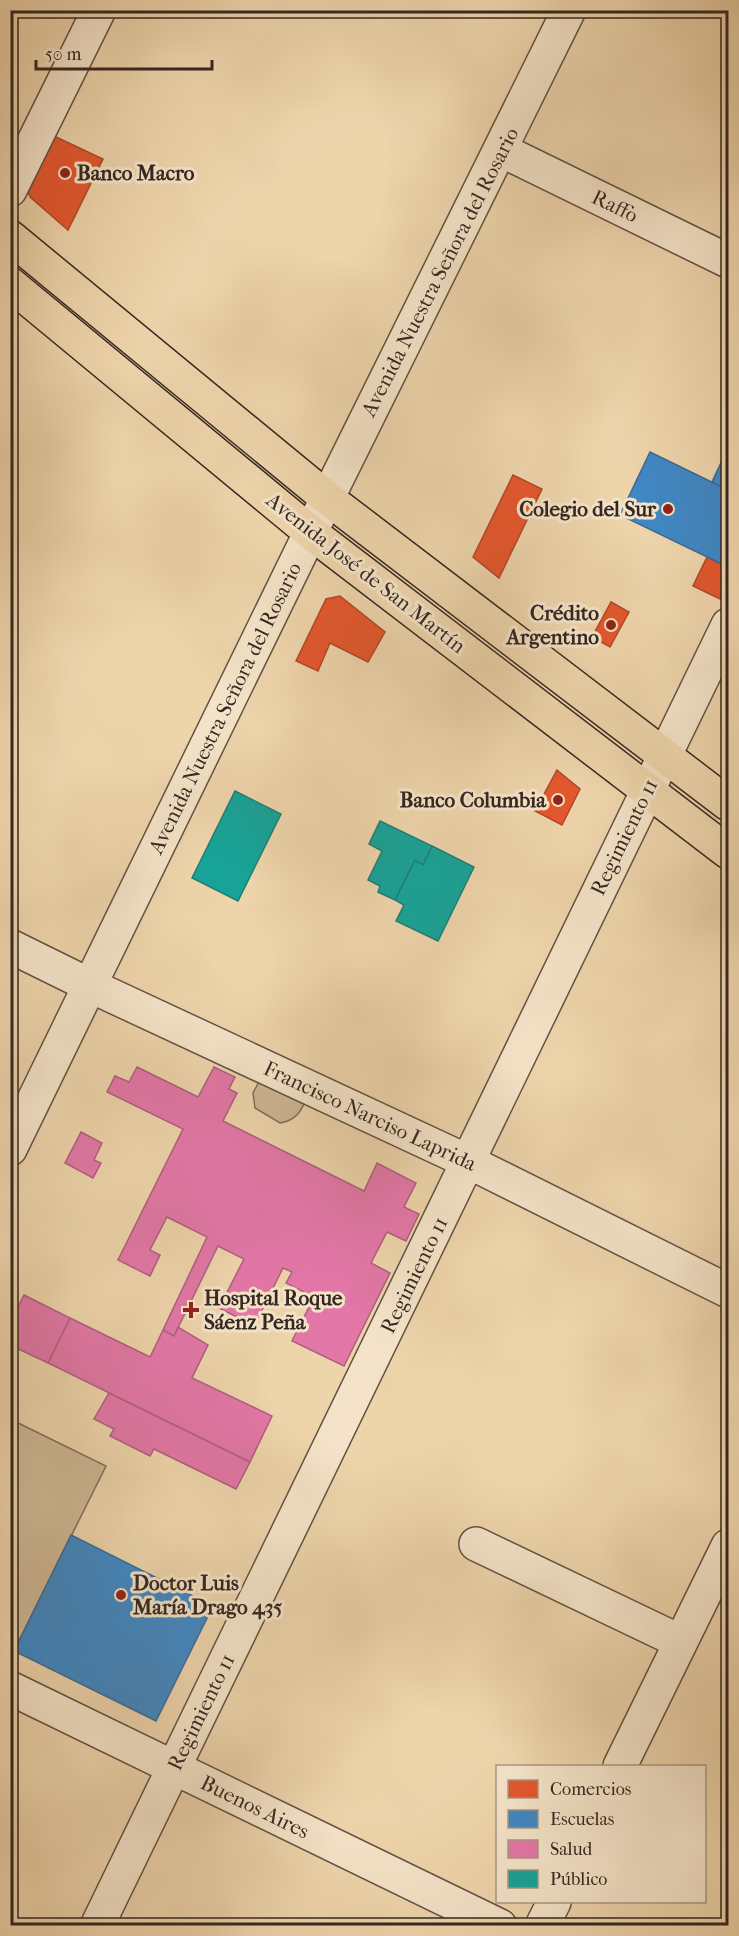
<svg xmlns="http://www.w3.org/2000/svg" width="739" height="1936" viewBox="0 0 739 1936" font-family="'IM FELL French Canon',serif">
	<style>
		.green { fill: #ceb794; stroke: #816f5a; stroke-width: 1.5 }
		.shops { fill: #e4572e; stroke: #af492a; stroke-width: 1.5 }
		.schools { fill: #3f88c5; stroke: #3c6b94; stroke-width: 1.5 }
		.health { fill: #e377a8; stroke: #ae5f80; stroke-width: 1.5 }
		.public { fill: #17a398; stroke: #207e74; stroke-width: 1.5 }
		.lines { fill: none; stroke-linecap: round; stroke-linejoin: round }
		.minor-casing { stroke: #625244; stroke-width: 36 }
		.major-casing { stroke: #342721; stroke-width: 36 }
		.minor { stroke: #f4e3c8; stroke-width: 33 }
		.major { stroke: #eed4ab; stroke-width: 33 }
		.poi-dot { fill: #8f2418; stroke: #f4e3c8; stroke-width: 2 }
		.labels { text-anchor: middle; stroke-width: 6; stroke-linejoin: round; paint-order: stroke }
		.poi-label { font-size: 21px; font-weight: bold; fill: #342721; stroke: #f4e3c8; text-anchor: start }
		.street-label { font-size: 21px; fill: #342721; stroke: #f4e3c8 }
	</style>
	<rect width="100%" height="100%" fill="#eed4ab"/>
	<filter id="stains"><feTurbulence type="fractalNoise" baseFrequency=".00333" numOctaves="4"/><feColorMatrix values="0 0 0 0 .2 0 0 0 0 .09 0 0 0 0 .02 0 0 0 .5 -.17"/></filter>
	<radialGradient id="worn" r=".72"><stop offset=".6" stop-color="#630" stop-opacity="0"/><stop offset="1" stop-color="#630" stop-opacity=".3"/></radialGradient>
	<path class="green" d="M 263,1074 L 308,1096 C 301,1111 297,1120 280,1123 L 255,1108 L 253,1093 Z
		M 10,1419 L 106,1466 L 14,1651 L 10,1649 Z"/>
	<path class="shops" d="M 54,136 L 103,159 L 68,230 L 30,197 L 27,188 Z
		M 513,475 L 542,489 L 499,578 L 473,557 Z
		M 707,557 L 728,567 L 728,587 L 722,600 L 693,586 Z
		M 340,596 L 385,632 L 368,662 L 330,643 L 318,671 L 296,661 L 326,599 Z
		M 611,602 L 629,612 L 610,647 L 592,637 Z
		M 557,770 L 580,789 L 562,825 L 535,811 Z"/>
	<path class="schools" d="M 650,452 L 728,490 L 728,567 L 620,515 Z
		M 726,452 L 728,454 L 728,490 L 712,482 Z
		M 71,1535 L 213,1606 L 156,1721 L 14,1651 Z"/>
	<path class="health" d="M 137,1067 L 198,1097 L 214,1067 L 235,1077 L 229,1089 L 237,1093 L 223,1121 L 364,1191 L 377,1163 L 416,1183 L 404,1207 L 419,1214 L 406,1241 L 387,1232 L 371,1263 L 390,1273 L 344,1366 L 292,1341 L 314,1297 L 286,1283 L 292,1272 L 283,1268 L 254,1326 L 219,1308 L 244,1259 L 218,1246 L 174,1336 L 163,1330 L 207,1237 L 167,1217 L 150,1250 L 160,1255 L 150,1276 L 118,1260 L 183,1129 L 107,1092 L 115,1076 L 129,1082 Z
		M 81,1132 L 102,1143 L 94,1160 L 101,1163 L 93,1178 L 65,1163 Z
		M 24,1295 L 70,1318 L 48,1363 L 10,1345 L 10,1323 Z
		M 70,1318 L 150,1357 L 163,1330 L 174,1336 L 178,1327 L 208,1345 L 192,1378 L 272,1416 L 250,1462 L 48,1363 Z
		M 109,1393 L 250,1462 L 236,1489 L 154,1449 L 150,1456 L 110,1436 L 114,1429 L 94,1419 Z"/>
	<path class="public" d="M 235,791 L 281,814 L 238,901 L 192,878 Z
		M 380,821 L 432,846 L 423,865 L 415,860 L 395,900 L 378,892 L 380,886 L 368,880 L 382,851 L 369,844 Z
		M 432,846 L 474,867 L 438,941 L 396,921 L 404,905 L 395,900 L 415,860 L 423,865 Z"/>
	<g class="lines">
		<g class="minor-casing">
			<path id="minor" d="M 501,150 L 728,261
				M 10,190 L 99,10
				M 10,946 L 91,986 L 469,1162 L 728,1291
				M 10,1149 L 319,515 L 569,10
				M 476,1544 L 681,1642
				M 10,1688 L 500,1926
				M 620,1766 L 728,1546
				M 97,1926 L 728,625
				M 542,1926 L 554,1902"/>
		</g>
		<g class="major-casing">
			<path id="major" d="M 10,237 L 327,498 L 728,804
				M 10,284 L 310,532 L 728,852"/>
		</g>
		<use href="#minor" class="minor"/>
		<use href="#major" class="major"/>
	</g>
	<g class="poi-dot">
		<circle cx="65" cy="173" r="6"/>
		<circle cx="668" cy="509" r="6"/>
		<circle cx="611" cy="625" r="6"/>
		<circle cx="558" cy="800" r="6"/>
		<path d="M188 1301h6v6h6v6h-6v6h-6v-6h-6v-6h6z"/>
		<circle cx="121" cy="1595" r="6"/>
	</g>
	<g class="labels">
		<g class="poi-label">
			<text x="77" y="180">Banco Macro</text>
			<text x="656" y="516" text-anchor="end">Colegio del Sur</text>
			<text x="599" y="620" text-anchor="end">Crédito<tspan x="599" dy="24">Argentino</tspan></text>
			<text x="546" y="807" text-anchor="end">Banco Columbia</text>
			<text x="204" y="1305">Hospital Roque<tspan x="204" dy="24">Sáenz Peña</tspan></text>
			<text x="133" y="1590">Doctor Luis<tspan x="133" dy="24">María Drago 435</tspan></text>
		</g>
		<g class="street-label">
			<text transform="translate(615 206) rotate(26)" y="7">Raffo</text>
			<text transform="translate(440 272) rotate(-63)" y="7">Avenida Nuestra Señora del Rosario</text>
			<text transform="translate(366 573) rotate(38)" y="7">Avenida José de San Martín</text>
			<text transform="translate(225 708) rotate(-64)" y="7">Avenida Nuestra Señora del Rosario</text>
			<text transform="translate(624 837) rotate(-64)" y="7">Regimiento 11</text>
			<text transform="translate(370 1116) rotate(25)" y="7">Francisco Narciso Laprida</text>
			<text transform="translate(414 1275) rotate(-64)" y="7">Regimiento 11</text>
			<text transform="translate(201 1712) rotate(-64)" y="7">Regimiento 11</text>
			<text transform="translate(255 1807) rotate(26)" y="7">Buenos Aires</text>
		</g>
	</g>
	<rect width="739" height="1936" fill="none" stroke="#eed4ab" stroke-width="36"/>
	<rect x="12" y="12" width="715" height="1912" fill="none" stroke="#342721" stroke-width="3"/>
	<rect x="18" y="18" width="703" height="1900" fill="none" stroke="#342721" stroke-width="1.5"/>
	<rect x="496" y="1765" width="210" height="138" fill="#f4e3c8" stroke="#a79885" stroke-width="1.5"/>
	<rect x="508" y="1780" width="30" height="18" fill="#e4572e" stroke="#a79885" stroke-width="1.5"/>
	<text x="550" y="1795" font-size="18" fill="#342721">Comercios</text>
	<rect x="508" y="1810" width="30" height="18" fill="#3f88c5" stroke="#a79885" stroke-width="1.5"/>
	<text x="550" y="1825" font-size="18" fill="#342721">Escuelas</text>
	<rect x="508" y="1840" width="30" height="18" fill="#e377a8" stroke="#a79885" stroke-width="1.5"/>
	<text x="550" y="1855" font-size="18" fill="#342721">Salud</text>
	<rect x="508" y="1870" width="30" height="18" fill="#17a398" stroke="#a79885" stroke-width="1.5"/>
	<text x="550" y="1885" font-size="18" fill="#342721">Público</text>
	<path d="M36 60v9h176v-9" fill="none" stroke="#342721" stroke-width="3"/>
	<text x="45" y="60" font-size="18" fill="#342721" stroke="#f4e3c8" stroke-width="4.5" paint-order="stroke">50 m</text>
	<rect width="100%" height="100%" filter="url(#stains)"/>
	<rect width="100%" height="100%" fill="url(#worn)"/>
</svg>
